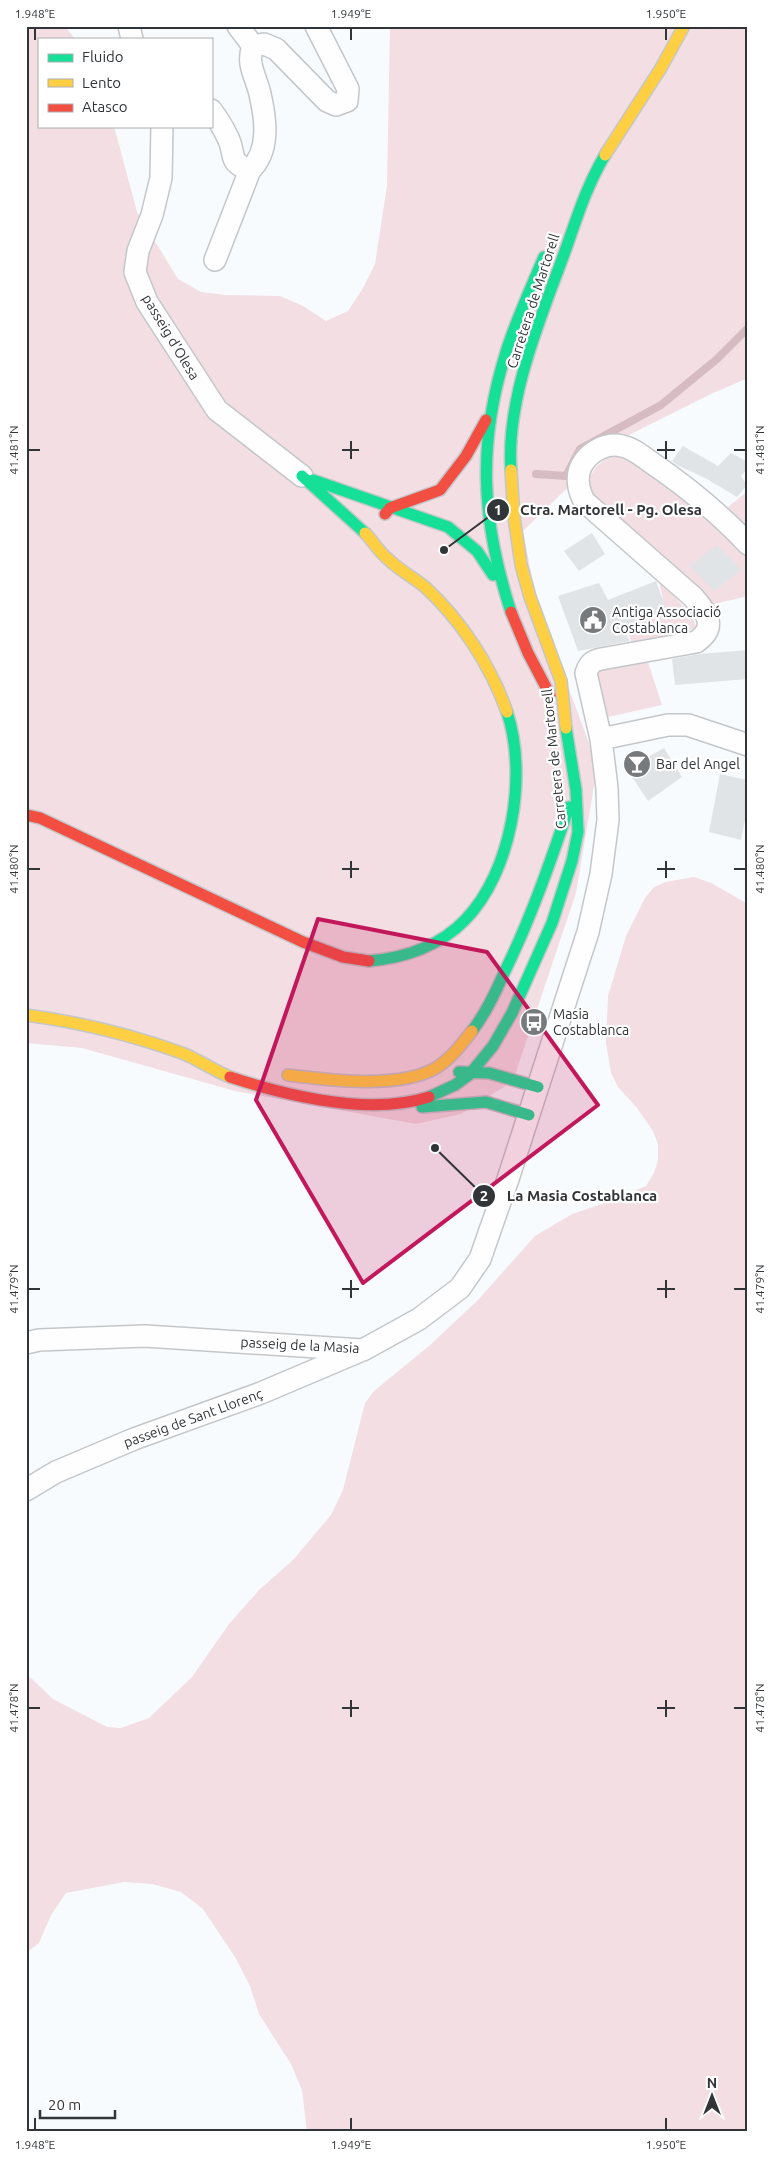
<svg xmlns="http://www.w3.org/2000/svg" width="774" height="2158" viewBox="0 0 774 2158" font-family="Ubuntu,sans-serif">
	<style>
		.green { fill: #f2dee3 }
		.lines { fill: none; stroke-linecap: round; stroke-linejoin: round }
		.stream { stroke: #d6bcc2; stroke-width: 8 }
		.building { fill: #e1e4e6 }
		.street-casing { stroke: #c4c7c9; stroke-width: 24 }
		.fast-casing { stroke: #c4c7c9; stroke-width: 14 }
		.slow-casing { stroke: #c4c7c9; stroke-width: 14 }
		.jam-casing { stroke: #c4c7c9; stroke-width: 14 }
		.street { stroke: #fefeff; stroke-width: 21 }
		.fast { stroke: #16e098; stroke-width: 11 }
		.slow { stroke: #ffcf43; stroke-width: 11 }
		.jam { stroke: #f24e42; stroke-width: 11 }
		.marked { fill: #c2185b; fill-opacity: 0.2; stroke: #c2185b; stroke-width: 4; stroke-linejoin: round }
		.ticks { fill: none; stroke: #323538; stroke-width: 2 }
		.labels { text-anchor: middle; stroke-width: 4.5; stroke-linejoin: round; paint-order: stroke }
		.street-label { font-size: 14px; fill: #323538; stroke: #fff }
		.poi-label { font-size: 14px; fill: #323538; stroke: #fff; text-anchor: start }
		.leader { fill: none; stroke: #323538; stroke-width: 2 }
		.callout-dot { fill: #323538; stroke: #fff; stroke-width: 2 }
		.mark-label { font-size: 15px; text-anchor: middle; font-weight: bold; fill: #fff }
		.callout-label { font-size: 15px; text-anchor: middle; font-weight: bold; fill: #323538; stroke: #fff; stroke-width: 4.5; stroke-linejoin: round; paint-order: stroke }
		.neatline { fill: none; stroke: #323538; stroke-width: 2 }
		.ticks-label { font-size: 12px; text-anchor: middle; fill: #323538 }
	</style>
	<rect width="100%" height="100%" fill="#f8fbfd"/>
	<path class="green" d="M 26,26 L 65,26 L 75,39 L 39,39 L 39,126 L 114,126 L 137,212 L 178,279 L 201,292 L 226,295 L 280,296 L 303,306 L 326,321 L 348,311 L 363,288 L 375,264 L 387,186 L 390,26 L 748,26 L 748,378 L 711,394 L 627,436 L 562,493 L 523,531 L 538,607 L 595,759 L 596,774 L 576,893 L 513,1081 L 461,1114 L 416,1124 L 235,1091 L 82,1048 L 26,1043 Z
		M 613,452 L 633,456 L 725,525 L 748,557 L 748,596 L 710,605 L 671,564 L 592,498 L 588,480 L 596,467 Z
		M 748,491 L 748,528 L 728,507 Z
		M 659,581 L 691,614 L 696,626 L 686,634 L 632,643 L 624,624 L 665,608 Z
		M 648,662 L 662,705 L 608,717 L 597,670 Z
		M 694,877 L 711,883 L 748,904 L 748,2132 L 307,2132 L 302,2090 L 291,2064 L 259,2014 L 250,1986 L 235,1957 L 203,1909 L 181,1892 L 152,1884 L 124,1882 L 66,1893 L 51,1915 L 39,1943 L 26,1953 L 26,1677 L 31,1678 L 53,1699 L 107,1727 L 121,1728 L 149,1718 L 192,1677 L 229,1624 L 259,1590 L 293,1560 L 331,1515 L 343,1490 L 365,1403 L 374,1391 L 429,1346 L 478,1300 L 535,1236 L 572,1214 L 608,1202 L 646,1186 L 654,1173 L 658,1160 L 658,1144 L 653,1131 L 637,1108 L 618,1087 L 611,1073 L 606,1043 L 608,996 L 626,936 L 645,898 L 654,887 L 666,882 Z"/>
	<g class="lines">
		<path class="stream" d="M 536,474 L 566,476 L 580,449 L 661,405 L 717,359 L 748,328"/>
	</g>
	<path class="building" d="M 683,446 L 718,466 L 731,453 L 748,462 L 748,468 L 741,476 L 747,485 L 737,497 L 707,479 L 677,465 L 672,461 Z
		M 592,533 L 605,554 L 579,571 L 564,551 Z
		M 717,545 L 741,570 L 714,591 L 690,566 Z
		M 656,581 L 666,608 L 623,628 L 630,641 L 578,651 L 558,596 L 599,583 L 608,600 Z
		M 748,650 L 748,679 L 675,685 L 672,659 L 699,654 Z
		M 664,748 L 682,777 L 648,801 L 627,769 Z
		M 720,774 L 748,780 L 748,806 L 741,840 L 709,832 Z"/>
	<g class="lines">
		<g class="street-casing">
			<path id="street" d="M 129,26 L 132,39
				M 238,26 L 253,46
				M 211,110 C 218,119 224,129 229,140 C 236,157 228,162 250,170 C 270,151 266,120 260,94 C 256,76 246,64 253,46 L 264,44 L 276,49 L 327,101 L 336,105 L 347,101 L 348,89 L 316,26
				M 162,126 L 161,178 L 152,215 L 138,251 L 135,272 L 147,302 L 217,410 L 302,476
				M 215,260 L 250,170
				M 601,739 L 586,673 C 589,664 592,661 601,659 L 696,642 C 718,627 707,613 693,597 L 585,502 C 578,491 575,475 583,463 C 591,451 607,442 622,446 C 633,448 643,457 652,463 C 687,487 719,513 748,544
				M 26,1343 L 39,1340 L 145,1336 L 363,1350 L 419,1319 L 460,1288 L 480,1259 L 508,1179 L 588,932 L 601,874 L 608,820 L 607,788 L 601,739 L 668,725 L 688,725 L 748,745
				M 26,1490 L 56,1472 L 134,1439 L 261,1393 L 360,1351"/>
		</g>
		<g class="fast-casing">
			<path id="fast" d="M 511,470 C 506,400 539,322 563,257 C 576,221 585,189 605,155
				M 302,476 L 365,533
				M 313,480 L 448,527 L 477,551 L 493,575
				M 511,612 C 481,519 477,443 507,349 C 517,318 531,288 544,257
				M 369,961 C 404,958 440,946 465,920 C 512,872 528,775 507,712
				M 472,1031 C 486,1013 496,991 505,971 C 531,918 550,863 569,807
				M 459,1072 L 489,1073 L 538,1087
				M 429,1097 L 455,1085 L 470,1074 L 493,1046 L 512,1013 L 552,923 L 572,861 L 578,832 L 576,790 L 566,728
				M 422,1107 L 486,1102 L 529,1115"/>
		</g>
		<g class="slow-casing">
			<path id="slow" d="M 605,155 L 661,68 L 684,26
				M 511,470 L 514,517 L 521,565 L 530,597 L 561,681 L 566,728
				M 365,533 C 373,541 379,552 388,559 C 399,570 413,577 425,587 C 461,620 491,666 507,712
				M 26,1015 C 79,1022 132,1035 182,1053 C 199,1060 213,1070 230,1077
				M 288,1075 C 328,1080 397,1089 434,1069 C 450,1060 461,1045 472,1031"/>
		</g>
		<g class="jam-casing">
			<path id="jam" d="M 385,514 L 390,508 L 440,490 L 466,456 L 486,420
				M 511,612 L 528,653 L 550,695
				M 26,815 L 40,818 L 303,942 L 343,957 L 369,961
				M 230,1077 C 288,1096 369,1116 429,1097"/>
		</g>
		<use href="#street" class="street"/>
		<use href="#fast" class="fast"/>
		<use href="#slow" class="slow"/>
		<use href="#jam" class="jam"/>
	</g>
	<path class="marked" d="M 318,919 L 487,952 L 598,1105 L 363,1283 L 256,1100 Z"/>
	<path class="ticks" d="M 35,28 L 35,40M 351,28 L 351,40M 666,28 L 666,40M 351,441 L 351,459M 666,441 L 666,459M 28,450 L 40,450M 342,450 L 359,450M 657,450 L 675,450M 734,450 L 746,450M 351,861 L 351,878M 666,861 L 666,878M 28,869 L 40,869M 342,869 L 359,869M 657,869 L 675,869M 734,869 L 746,869M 351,1280 L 351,1298M 666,1280 L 666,1298M 28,1289 L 40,1289M 342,1289 L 359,1289M 657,1289 L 675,1289M 734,1289 L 746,1289M 351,1700 L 351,1717M 666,1700 L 666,1717M 28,1708 L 40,1708M 342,1708 L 359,1708M 657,1708 L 675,1708M 734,1708 L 746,1708M 35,2118 L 35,2130M 351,2118 L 351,2130M 666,2118 L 666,2130"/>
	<defs>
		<g id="civic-disc" transform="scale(1.4375)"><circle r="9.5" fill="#777a7d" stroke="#fff"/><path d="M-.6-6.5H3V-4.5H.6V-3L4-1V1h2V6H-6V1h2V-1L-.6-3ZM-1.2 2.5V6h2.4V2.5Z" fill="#fff"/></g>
		<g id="bar-disc" transform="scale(1.4375)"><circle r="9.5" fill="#777a7d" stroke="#fff"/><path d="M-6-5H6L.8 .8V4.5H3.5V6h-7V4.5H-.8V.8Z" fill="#fff"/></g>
		<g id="bus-disc" transform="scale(1.4375)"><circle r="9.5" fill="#777a7d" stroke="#fff"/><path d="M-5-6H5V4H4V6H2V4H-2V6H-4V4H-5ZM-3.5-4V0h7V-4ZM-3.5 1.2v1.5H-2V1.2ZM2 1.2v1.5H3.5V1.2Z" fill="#fff"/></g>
	</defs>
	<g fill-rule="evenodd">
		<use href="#civic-disc" x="593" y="620"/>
		<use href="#bar-disc" x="637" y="764"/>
		<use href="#bus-disc" x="534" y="1022"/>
	</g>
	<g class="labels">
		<g class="street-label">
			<text transform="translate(533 301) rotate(-72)" y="5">Carretera de Martorell</text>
			<text transform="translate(171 337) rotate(59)" y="5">passeig d'Olesa</text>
			<text transform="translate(554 759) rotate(-96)" y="5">Carretera de Martorell</text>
			<text transform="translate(300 1345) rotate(3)" y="5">passeig de la Masia</text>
			<text transform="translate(193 1418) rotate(-20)" y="5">passeig de Sant Llorenç</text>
		</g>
		<g class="poi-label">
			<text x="612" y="617">Antiga Associació<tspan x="612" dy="16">Costablanca</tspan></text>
			<text x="656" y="769">Bar del Angel</text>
			<text x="553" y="1019">Masia<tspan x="553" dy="16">Costablanca</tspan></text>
		</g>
	</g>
	<path class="leader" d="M444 550L498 510M435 1148L484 1196"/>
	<g class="callout-dot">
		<circle cx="444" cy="550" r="5"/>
		<circle cx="435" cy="1148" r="5"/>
		<circle cx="498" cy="510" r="12"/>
		<circle cx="484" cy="1196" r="12"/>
	</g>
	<g class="mark-label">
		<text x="498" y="515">1</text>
		<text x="484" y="1201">2</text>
	</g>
	<g class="callout-label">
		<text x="611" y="515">Ctra. Martorell - Pg. Olesa</text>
		<text x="582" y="1201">La Masia Costablanca</text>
	</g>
	<rect width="774" height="2158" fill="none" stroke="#ffffff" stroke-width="55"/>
	<rect x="38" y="38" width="175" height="90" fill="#ffffff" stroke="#adaeaf"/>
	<rect x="48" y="54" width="25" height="8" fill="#16e098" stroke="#adaeaf"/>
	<text x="82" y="62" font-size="15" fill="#323538">Fluido</text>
	<rect x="48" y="79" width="25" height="8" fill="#ffcf43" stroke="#adaeaf"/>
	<text x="82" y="88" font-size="15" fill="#323538">Lento</text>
	<rect x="48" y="104" width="25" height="8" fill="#f24e42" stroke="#adaeaf"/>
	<text x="82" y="112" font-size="15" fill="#323538">Atasco</text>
	<g transform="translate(712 2096)" stroke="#ffffff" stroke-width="4" paint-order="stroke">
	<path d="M0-4L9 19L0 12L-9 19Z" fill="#323538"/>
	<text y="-8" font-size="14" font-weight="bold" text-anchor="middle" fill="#323538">N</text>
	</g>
	<path d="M40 2110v8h75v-8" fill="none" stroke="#323538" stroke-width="2.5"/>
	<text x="48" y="2110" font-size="15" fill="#323538" stroke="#ffffff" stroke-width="4" paint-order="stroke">20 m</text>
	<rect x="28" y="28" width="718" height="2102" class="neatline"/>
	<g class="ticks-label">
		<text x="35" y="18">1.948°E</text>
		<text x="351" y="18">1.949°E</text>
		<text x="666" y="18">1.950°E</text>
		<text transform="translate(14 450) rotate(-90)" y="4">41.481°N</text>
		<text transform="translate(760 450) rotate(-90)" y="4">41.481°N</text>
		<text transform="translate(14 869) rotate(-90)" y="4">41.480°N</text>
		<text transform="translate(760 869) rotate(-90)" y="4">41.480°N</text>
		<text transform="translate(14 1289) rotate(-90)" y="4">41.479°N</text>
		<text transform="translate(760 1289) rotate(-90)" y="4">41.479°N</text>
		<text transform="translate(14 1708) rotate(-90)" y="4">41.478°N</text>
		<text transform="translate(760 1708) rotate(-90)" y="4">41.478°N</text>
		<text x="35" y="2149">1.948°E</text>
		<text x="351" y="2149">1.949°E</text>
		<text x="666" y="2149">1.950°E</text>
	</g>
</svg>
